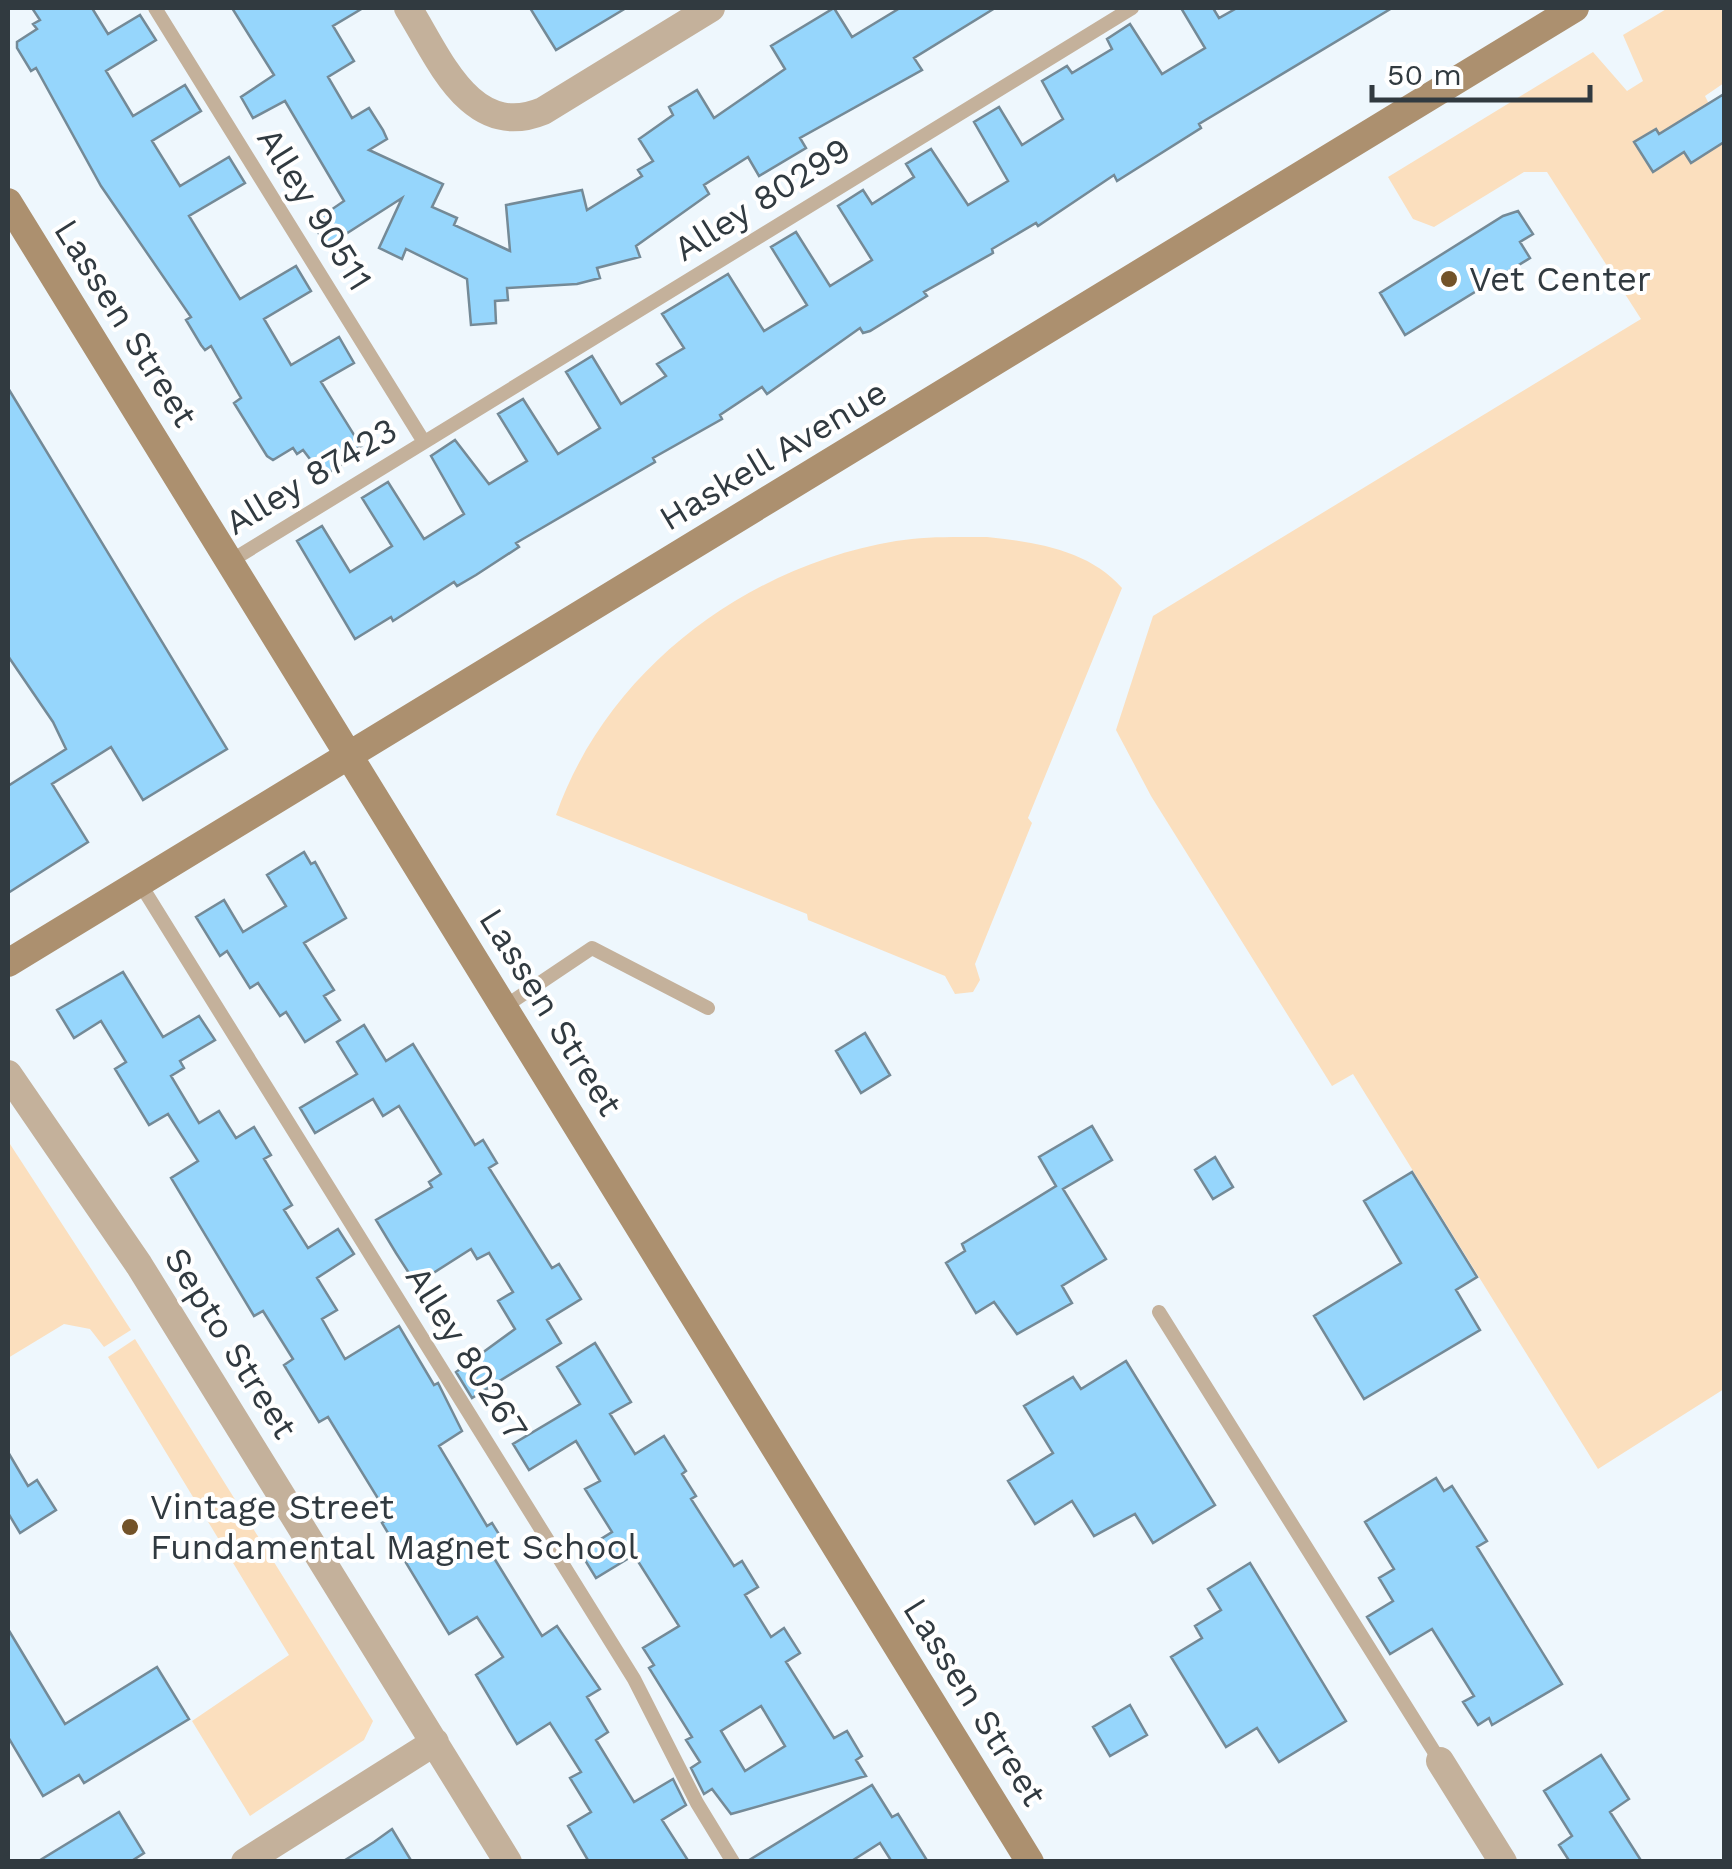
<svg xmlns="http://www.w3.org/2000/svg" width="1732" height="1869" viewBox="0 0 1732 1869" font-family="'Work Sans',sans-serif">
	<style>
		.green { fill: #fbdfbe }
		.building { fill: #96d6fc; stroke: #748a97; stroke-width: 2.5; fill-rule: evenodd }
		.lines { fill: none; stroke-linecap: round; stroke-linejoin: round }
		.service { stroke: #c4b19b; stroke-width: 14 }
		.minor { stroke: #c4b19b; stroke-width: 28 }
		.secondary { stroke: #ac906f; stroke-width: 28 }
		.poi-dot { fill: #735329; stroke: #fff; stroke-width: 4 }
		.labels { text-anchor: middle; stroke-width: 8; stroke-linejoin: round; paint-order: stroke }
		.street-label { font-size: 35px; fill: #313a40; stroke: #fff }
		.poi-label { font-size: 35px; fill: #313a40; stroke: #fff; text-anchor: start }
	</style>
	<rect width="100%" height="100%" fill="#eef7fd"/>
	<path class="green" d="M 1668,8 L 1724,8 L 1724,83 L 1705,96 L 1709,104 L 1659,134 L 1655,129 L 1635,143 L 1653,171 L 1684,152 L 1691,163 L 1724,142 L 1724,1389 L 1598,1469 L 1353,1074 L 1332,1086 L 1151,796 L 1116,730 L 1153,616 L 1641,319 L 1547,172 L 1524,172 L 1434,227 L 1413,219 L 1388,177 L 1593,52 L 1627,91 L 1643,81 L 1623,35 Z
		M 987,537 C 1035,542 1089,550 1122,588 L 1028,818 L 1032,823 L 975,964 L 980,980 L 973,992 L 955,994 L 945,976 L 808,920 L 807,914 L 556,815 C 607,670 746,566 896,541 C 925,536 957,537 987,537 Z
		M 8,1141 L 131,1330 L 104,1347 L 90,1329 L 64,1324 L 8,1358 Z
		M 135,1339 L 373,1721 L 364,1740 L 250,1816 L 192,1721 L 289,1655 L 108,1357 Z"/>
	<path class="building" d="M 32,8 L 92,8 L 108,34 L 140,15 L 156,40 L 106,71 L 133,116 L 185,85 L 201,111 L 152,141 L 180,186 L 229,157 L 245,183 L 189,216 L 240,299 L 296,266 L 311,291 L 264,319 L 291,365 L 339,337 L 354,363 L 321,382 L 361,446 L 353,451 L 356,456 L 323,476 L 303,450 L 297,454 L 293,448 L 273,460 L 267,456 L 234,403 L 241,398 L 211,346 L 205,350 L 201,345 L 186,320 L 191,317 L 101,186 L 36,68 L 31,71 L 17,48 L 17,42 L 37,29 L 33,24 L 40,20 Z
		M 232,8 L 363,8 L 333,26 L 354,61 L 328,77 L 352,118 L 369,108 L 383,130 L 387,139 L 369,150 L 443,184 L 432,207 L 457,218 L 454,225 L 510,251 L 506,205 L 582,190 L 587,210 L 642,176 L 638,170 L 653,161 L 639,139 L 673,115 L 669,107 L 697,90 L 714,118 L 785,69 L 771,46 L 834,8 L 852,37 L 900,8 L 995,8 L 914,58 L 922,70 L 800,138 L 806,148 L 759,176 L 748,157 L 704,185 L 709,194 L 636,246 L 640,257 L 597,268 L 600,278 L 577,284 L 507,288 L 508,300 L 495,301 L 496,323 L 471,325 L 467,279 L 406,249 L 402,259 L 379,248 L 402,198 L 327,246 L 312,223 L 344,201 L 285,101 L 253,118 L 241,97 L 274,75 Z
		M 530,8 L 626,8 L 556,50 Z
		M 1181,8 L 1213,8 L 1219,18 L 1237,8 L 1392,8 L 1199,124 L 1201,128 L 1117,181 L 1114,175 L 1038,226 L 1036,223 L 992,249 L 993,253 L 924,292 L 927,296 L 870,331 L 863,333 L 860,328 L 767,394 L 762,387 L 720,415 L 722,419 L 653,458 L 655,462 L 516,543 L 519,547 L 476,575 L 457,586 L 454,582 L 393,621 L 391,617 L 355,639 L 297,541 L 322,526 L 350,572 L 392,546 L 362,498 L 388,482 L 424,539 L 464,514 L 431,456 L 455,440 L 489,484 L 527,461 L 498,414 L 523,399 L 558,454 L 600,428 L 566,372 L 592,356 L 621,404 L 666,376 L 657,364 L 684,348 L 662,314 L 728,274 L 764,331 L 807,305 L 771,247 L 796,232 L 830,286 L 872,260 L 838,206 L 863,190 L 872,204 L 914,177 L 906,164 L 931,149 L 968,205 L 1008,181 L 974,122 L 999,107 L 1022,145 L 1063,119 L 1042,81 L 1067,66 L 1072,73 L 1112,49 L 1107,39 L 1130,24 L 1162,74 L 1205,48 Z
		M 1724,94 L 1724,142 L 1691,163 L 1684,152 L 1653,172 L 1634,142 L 1656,129 L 1659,134 Z
		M 1518,211 L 1533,234 L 1520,242 L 1530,258 L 1405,335 L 1380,293 L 1503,216 Z
		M 8,388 L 227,749 L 143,800 L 111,747 L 52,784 L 88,842 L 8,893 L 8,786 L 66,749 L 53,722 L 8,656 Z
		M 304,852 L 311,864 L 315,862 L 346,918 L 304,943 L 334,990 L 324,996 L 340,1020 L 305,1042 L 286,1012 L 280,1016 L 258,983 L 250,988 L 227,951 L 220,956 L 196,917 L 224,900 L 243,932 L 286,906 L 267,875 Z
		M 123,972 L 163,1037 L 199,1016 L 215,1040 L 180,1061 L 184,1068 L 171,1076 L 199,1123 L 219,1111 L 236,1138 L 254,1127 L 271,1155 L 264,1159 L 292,1205 L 284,1210 L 308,1248 L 338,1229 L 354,1254 L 317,1278 L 337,1310 L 322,1319 L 345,1359 L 399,1326 L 434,1385 L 438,1383 L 462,1431 L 439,1446 L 487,1526 L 492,1523 L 505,1544 L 494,1558 L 542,1636 L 557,1626 L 600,1689 L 587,1697 L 608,1732 L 596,1740 L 634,1802 L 673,1779 L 686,1805 L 662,1820 L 689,1862 L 589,1862 L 568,1826 L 591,1812 L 570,1778 L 581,1772 L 550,1723 L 517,1744 L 476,1675 L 503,1657 L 477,1617 L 449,1634 L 382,1523 L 390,1518 L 328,1417 L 319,1422 L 284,1365 L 293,1359 L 263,1311 L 254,1316 L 171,1178 L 198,1161 L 168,1114 L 149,1125 L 115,1069 L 126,1062 L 101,1021 L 74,1038 L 57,1010 Z
		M 364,1025 L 386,1061 L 413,1044 L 475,1145 L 483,1140 L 497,1163 L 489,1168 L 552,1268 L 559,1264 L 581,1299 L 547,1320 L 561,1343 L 472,1398 L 456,1372 L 515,1329 L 498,1301 L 513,1292 L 489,1253 L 477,1259 L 471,1249 L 416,1284 L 396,1253 L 376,1220 L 432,1187 L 429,1182 L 441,1174 L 399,1106 L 383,1116 L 373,1099 L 315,1133 L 300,1108 L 357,1074 L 337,1042 Z
		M 865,1033 L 890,1075 L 861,1093 L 836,1051 Z
		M 1092,1126 L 1112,1160 L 1063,1189 L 1106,1259 L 1062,1286 L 1072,1303 L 1017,1334 L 994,1302 L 976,1313 L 946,1263 L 965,1251 L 962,1244 L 1056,1186 L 1039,1157 Z
		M 1215,1157 L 1233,1187 L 1213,1199 L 1195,1170 Z
		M 1412,1172 L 1477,1277 L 1456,1290 L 1480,1330 L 1364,1399 L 1314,1316 L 1401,1263 L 1364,1201 Z
		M 595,1343 L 631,1402 L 610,1414 L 635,1454 L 664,1436 L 686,1471 L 682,1474 L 696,1496 L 691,1499 L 734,1566 L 742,1561 L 758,1587 L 745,1595 L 771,1637 L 784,1628 L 800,1653 L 786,1662 L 834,1738 L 847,1731 L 862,1756 L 856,1760 L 866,1776 L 731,1814 L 712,1789 L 704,1794 L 691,1768 L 700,1762 L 686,1740 L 692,1737 L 649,1668 L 654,1665 L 643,1648 L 679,1626 L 634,1555 L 596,1578 L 580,1552 L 612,1532 L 585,1489 L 600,1481 L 576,1441 L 529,1470 L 513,1444 L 580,1404 L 557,1367 ZM 761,1706 L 785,1746 L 745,1771 L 721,1731 Z
		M 1126,1361 L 1215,1505 L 1153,1543 L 1135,1514 L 1094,1536 L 1072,1501 L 1035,1524 L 1008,1481 L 1053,1453 L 1024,1406 L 1073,1377 L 1081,1389 Z
		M 8,1452 L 28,1486 L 37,1480 L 56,1510 L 20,1533 L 8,1513 Z
		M 1436,1478 L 1444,1491 L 1452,1486 L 1487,1541 L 1477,1547 L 1562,1684 L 1492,1725 L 1489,1718 L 1478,1725 L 1463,1702 L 1474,1696 L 1432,1629 L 1390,1654 L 1367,1617 L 1393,1601 L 1379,1578 L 1394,1569 L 1365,1522 Z
		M 1250,1563 L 1346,1721 L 1279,1762 L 1257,1728 L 1226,1747 L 1171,1657 L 1202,1638 L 1195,1626 L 1221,1610 L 1208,1589 Z
		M 8,1629 L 65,1724 L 157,1667 L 189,1719 L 84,1783 L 79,1775 L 43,1796 L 8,1737 Z
		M 1130,1705 L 1147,1735 L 1110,1756 L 1093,1727 Z
		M 1601,1755 L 1629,1799 L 1610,1812 L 1642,1862 L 1570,1862 L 1559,1845 L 1572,1836 L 1544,1791 Z
		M 872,1785 L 892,1817 L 898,1814 L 928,1862 L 892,1862 L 880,1843 L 850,1862 L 746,1862 Z
		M 119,1812 L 144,1853 L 130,1862 L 37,1862 Z
		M 392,1829 L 412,1862 L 342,1862 L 374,1842 Z"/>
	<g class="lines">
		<path class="service" d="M 155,8 L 424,442
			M 229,562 L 1132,8
			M 139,882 L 634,1679 L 697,1803 L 733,1862
			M 504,1007 L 592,948 L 708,1008
			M 1159,1312 L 1440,1761"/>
		<path class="minor" d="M 408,8 C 439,57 470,141 543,111 L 711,8
			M 8,1074 L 139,1265 L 508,1862
			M 1440,1761 L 1503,1862
			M 245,1862 L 435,1742"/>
		<path class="secondary" d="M 8,202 L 1030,1862
			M 8,963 L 1575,8"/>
	</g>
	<g class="poi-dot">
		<circle cx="1449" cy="279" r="10"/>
		<circle cx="130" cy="1527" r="10"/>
	</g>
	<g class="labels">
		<g class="street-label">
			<text transform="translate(762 199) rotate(-32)" y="12">Alley 80299</text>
			<text transform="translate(315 209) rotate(58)" y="12">Alley 90511</text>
			<text transform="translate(126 323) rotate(58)" y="12">Lassen Street</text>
			<text transform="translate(773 455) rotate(-31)" y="12">Haskell Avenue</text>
			<text transform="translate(311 476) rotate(-31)" y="12">Alley 87423</text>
			<text transform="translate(551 1012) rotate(58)" y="12">Lassen Street</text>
			<text transform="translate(231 1343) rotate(58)" y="12">Septo Street</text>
			<text transform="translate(467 1353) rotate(58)" y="12">Alley 80267</text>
			<text transform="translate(975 1702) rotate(58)" y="12">Lassen Street</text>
		</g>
		<g class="poi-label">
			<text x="1469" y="291">Vet Center</text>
			<text x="150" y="1519">Vintage Street<tspan x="150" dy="40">Fundamental Magnet School</tspan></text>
		</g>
	</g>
	<rect width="1732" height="1869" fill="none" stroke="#313a40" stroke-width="20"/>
	<path d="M1372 85v15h218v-15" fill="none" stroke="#313a40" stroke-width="5"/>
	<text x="1387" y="85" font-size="30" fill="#313a40" stroke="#ffffff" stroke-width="8" paint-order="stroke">50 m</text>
</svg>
